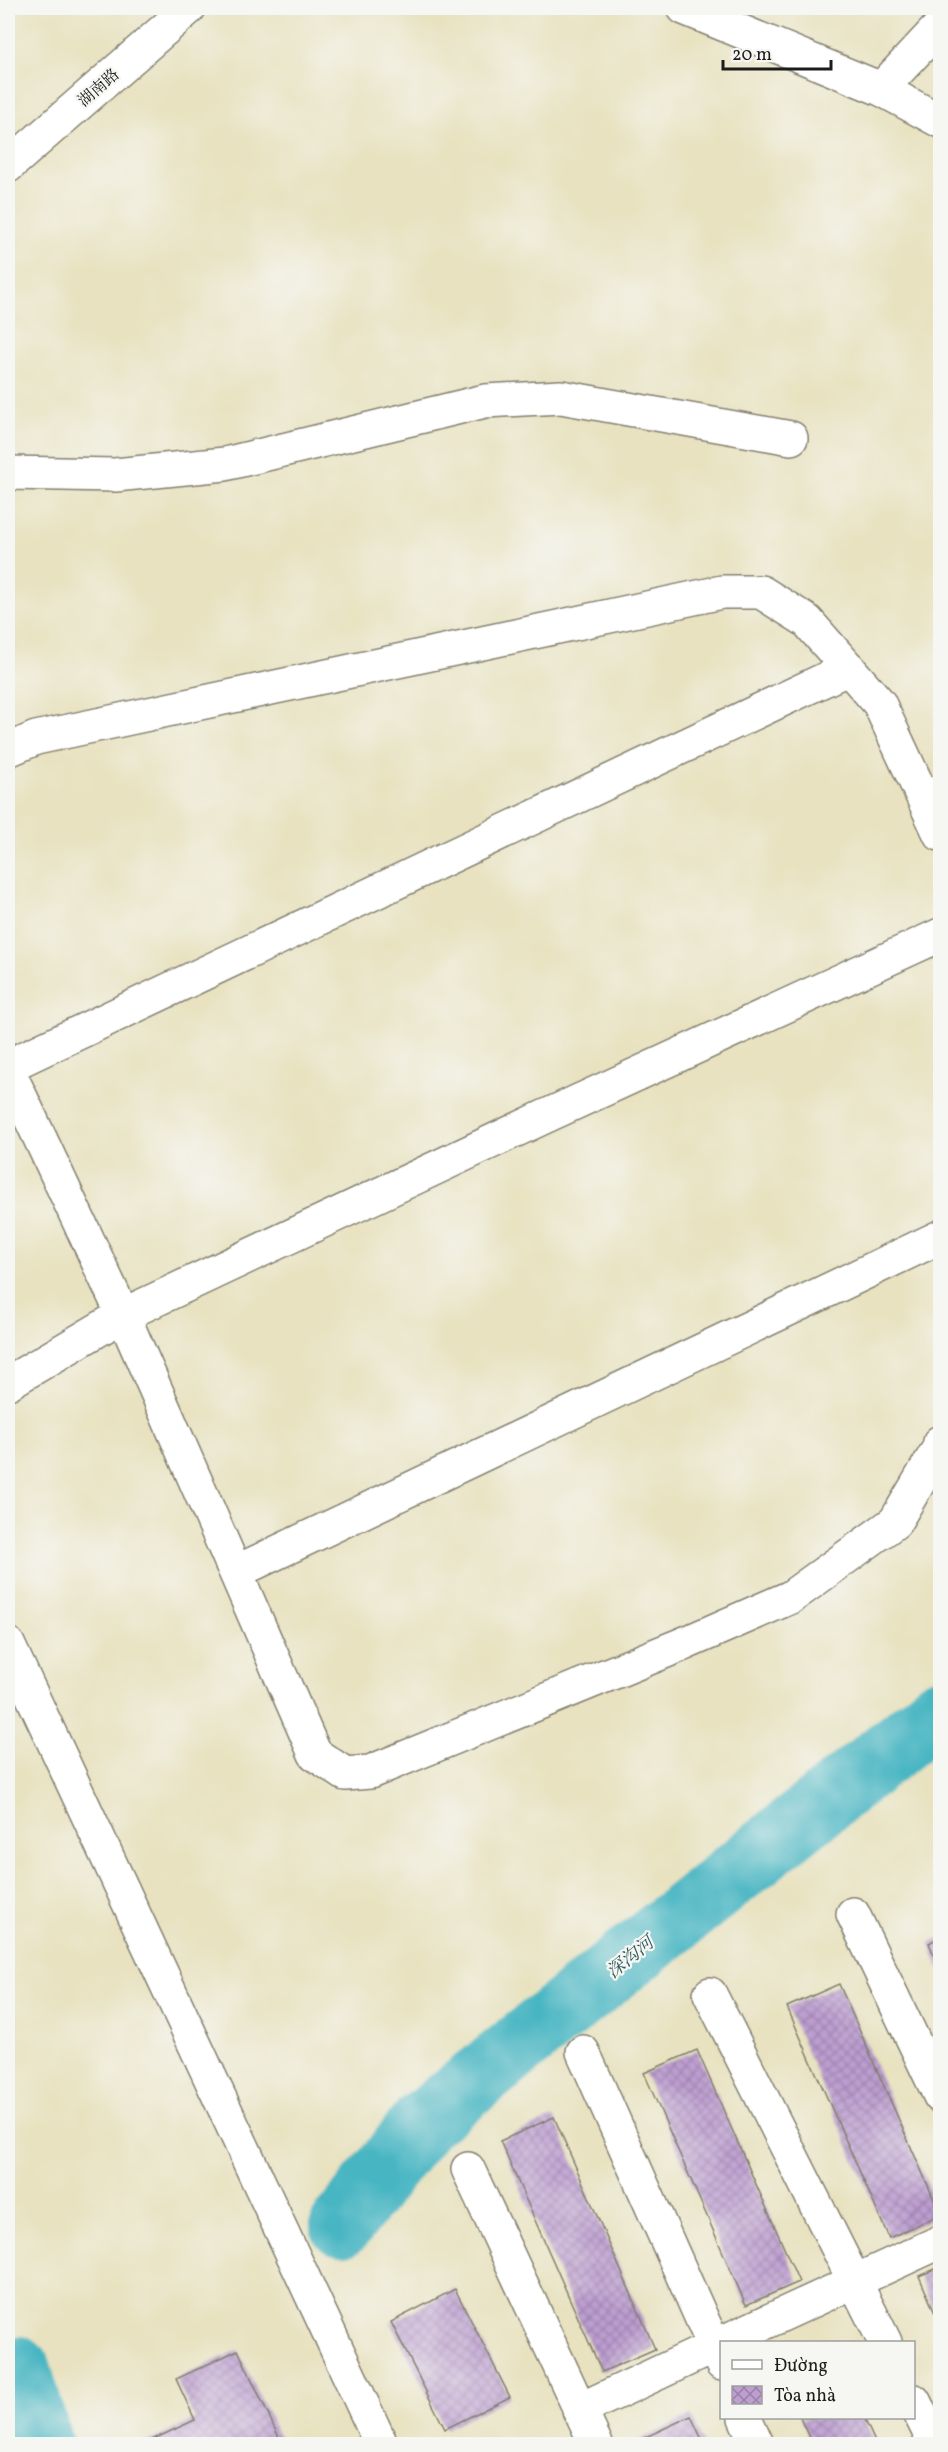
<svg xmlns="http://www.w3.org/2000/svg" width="948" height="2452" viewBox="0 0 948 2452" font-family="Vollkorn,'Noto Serif SC',serif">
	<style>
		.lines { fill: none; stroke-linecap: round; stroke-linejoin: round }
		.river { stroke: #47b5c2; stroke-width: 64 }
		.building { fill: url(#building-cross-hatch) }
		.street-casing { stroke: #827f6e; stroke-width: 36 }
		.secondary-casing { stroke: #827f6e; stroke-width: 36 }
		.street { stroke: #fff; stroke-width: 33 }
		.secondary { stroke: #fff; stroke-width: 33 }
		.labels { text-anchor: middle; stroke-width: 4.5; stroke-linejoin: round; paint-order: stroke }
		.street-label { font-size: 16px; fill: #1c1c1c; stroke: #f6f6f2 }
		.water-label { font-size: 18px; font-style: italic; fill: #2d595e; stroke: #f6f6f2 }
	</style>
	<defs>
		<pattern id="building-cross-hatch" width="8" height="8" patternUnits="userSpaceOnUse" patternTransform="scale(1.5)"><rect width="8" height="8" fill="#bd9ed1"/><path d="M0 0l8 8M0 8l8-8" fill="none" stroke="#9980a9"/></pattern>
	</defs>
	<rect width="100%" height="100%" fill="#f6f6f2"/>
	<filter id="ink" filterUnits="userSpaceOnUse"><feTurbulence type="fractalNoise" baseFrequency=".0167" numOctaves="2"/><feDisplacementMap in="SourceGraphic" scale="12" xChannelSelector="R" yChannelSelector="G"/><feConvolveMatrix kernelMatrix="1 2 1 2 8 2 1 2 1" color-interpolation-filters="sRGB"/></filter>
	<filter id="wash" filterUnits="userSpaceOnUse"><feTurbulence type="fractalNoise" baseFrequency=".008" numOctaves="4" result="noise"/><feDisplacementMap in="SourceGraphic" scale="24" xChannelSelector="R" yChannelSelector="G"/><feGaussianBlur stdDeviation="1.35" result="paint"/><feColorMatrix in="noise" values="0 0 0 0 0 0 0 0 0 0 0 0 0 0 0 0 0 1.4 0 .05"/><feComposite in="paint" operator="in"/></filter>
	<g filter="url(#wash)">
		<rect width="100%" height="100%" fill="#e8e2c0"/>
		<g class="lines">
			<path class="river" d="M 342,2225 L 422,2123 L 940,1710
				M 19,2368 L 41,2444"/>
		</g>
		<g id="blocks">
			<path class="building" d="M 940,1937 L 940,1970 L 929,1943 Z
				M 839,1984 L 940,2213 L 940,2215 L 889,2238 L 787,2007 Z
				M 697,2050 L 799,2282 L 746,2305 L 644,2073 Z
				M 554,2117 L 655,2349 L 602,2372 L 500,2141 Z
				M 940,2267 L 940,2325 L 919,2276 Z
				M 455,2289 L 510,2397 L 445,2429 L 391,2322 Z
				M 238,2350 L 282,2444 L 143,2444 L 195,2420 L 176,2379 Z
				M 691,2416 L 704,2444 L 641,2444 L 639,2440 Z
				M 800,2418 L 864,2418 L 876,2444 L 812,2444 Z"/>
		</g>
	</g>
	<g filter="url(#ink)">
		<use href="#blocks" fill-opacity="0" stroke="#827f6e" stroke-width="1.5"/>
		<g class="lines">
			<g class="street-casing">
				<path id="street" d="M 881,89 L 940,26
					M 8,473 L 115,475 L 225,464 L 485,401 L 561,397 L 791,438
					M 8,750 L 36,738 L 722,592 L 761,592 L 807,621 L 879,703 L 940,834
					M 8,1066 L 849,668
					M 8,1070 L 123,1315 L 315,1754 L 345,1774 L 370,1772 L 688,1642 L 791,1597 L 895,1522 L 939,1448 L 940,1442
					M 8,1383 L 123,1315 L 544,1117 L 940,935
					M 236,1572 L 940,1237
					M 853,1914 L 940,2096
					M 710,1994 L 885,2342
					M 583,2052 L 722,2364
					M 468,2169 L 596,2444
					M 723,2342 L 940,2242
					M 914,2401 L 935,2444
					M 579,2410 L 722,2343
					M 745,2418 L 757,2444"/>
			</g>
			<g class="secondary-casing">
				<path id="secondary" d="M 684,8 L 881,89 L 940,121
					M 8,166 L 189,8
					M 8,1644 L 381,2444"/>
			</g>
			<use href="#street" class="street"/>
			<use href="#secondary" class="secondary"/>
		</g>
	</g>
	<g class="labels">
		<g class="street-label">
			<text transform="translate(98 87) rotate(-41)" y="6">湖南路</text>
		</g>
		<g class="water-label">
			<text transform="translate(630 1957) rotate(-39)" y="6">深沟河</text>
		</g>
	</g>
	<rect width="948" height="2452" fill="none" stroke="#f6f6f2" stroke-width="30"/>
	<rect x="720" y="2341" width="195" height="78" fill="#f6f6f2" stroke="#9f9f9c" stroke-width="1.5"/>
	<rect x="732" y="2360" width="30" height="9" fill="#ffffff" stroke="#9f9f9c" stroke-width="1.5"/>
	<text x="774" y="2371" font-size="18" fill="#1c1c1c">Đường</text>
	<rect x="732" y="2386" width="30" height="18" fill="url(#building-cross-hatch)" stroke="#9f9f9c" stroke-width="1.5"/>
	<text x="774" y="2401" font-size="18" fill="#1c1c1c">Tòa nhà</text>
	<path d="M723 60v9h108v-9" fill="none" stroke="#1c1c1c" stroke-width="3"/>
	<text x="732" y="60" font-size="18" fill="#1c1c1c" stroke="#f6f6f2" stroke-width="4.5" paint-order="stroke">20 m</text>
</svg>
